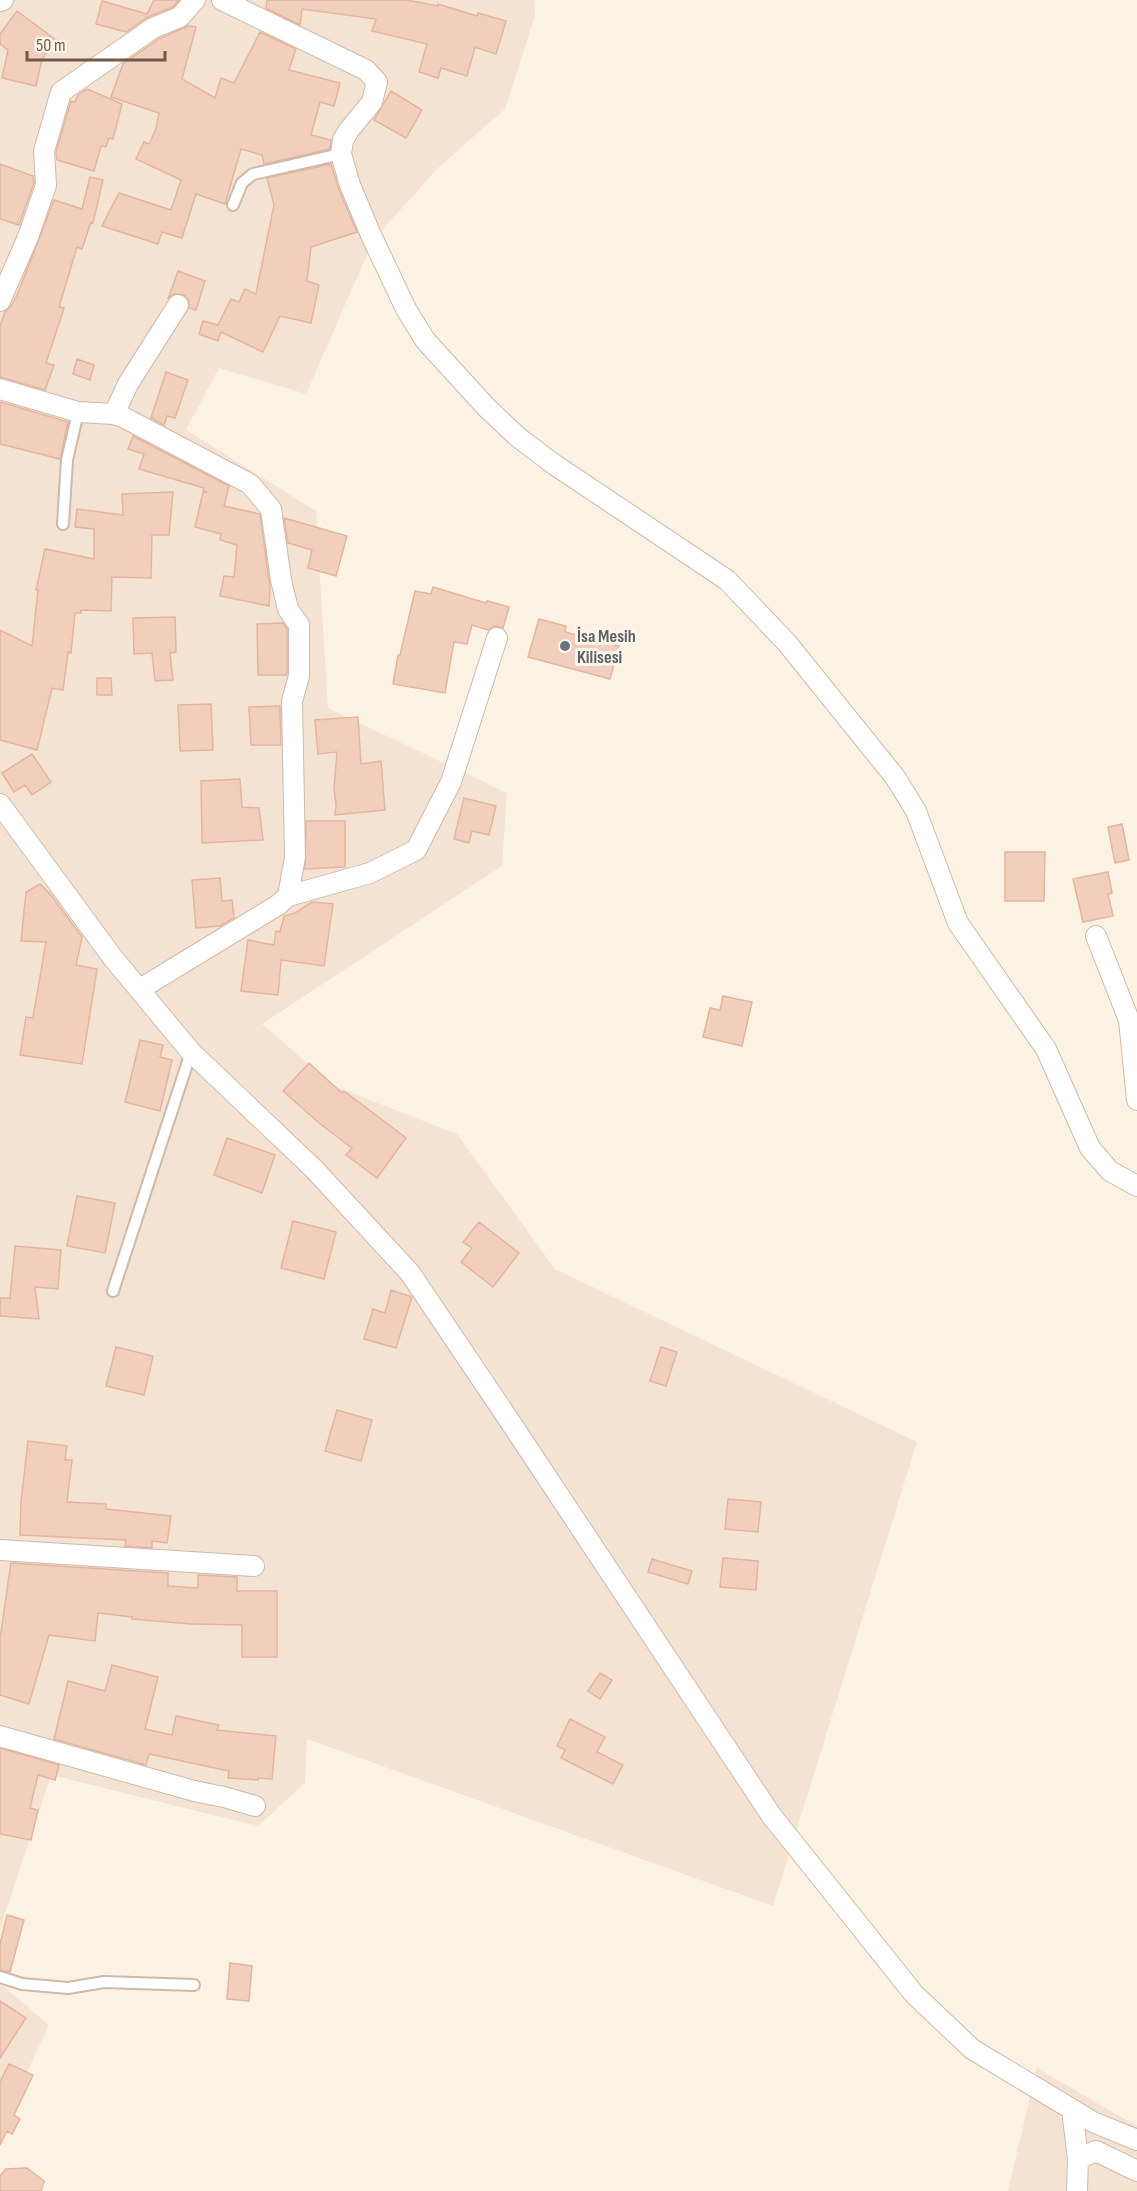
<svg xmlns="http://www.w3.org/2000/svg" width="1137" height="2191" viewBox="0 0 1137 2191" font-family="'Sofia Sans Condensed',sans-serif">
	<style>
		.residential { fill: #f4e3d3 }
		.building { fill: #f1cfbc; stroke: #e4b59c; stroke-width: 1.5 }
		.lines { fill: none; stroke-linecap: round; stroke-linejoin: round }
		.lane-casing { stroke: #ceb9ab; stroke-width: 14 }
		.street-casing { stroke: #ceb9ab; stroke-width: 22 }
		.lane { stroke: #fff; stroke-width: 10 }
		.street { stroke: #fff; stroke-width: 20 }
		.worship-dot { fill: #6b7280; stroke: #fff6ea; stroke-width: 2 }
		.labels { text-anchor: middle; stroke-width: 6; stroke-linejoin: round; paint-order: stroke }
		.worship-label { font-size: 18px; font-weight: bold; fill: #5b616d; stroke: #fff6ea; text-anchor: start }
	</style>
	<rect width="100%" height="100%" fill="#fcf2e4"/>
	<path class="residential" d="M 0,0 L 534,0 L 535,16 L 505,109 L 439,167 L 374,239 L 306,394 L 219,368 L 186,430 L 316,511 L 328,708 L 507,793 L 502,866 L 262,1024 L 334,1086 L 457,1134 L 555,1269 L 917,1442 L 773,1906 L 307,1739 L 305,1783 L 258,1826 L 51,1775 L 0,1929 Z
		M 0,1983 L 49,2025 L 0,2130 Z
		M 1037,2068 L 1137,2126 L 1137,2191 L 1008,2191 Z"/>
	<path class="building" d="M 154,0 L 179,0 L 173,7 L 148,17 L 126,32 L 96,24 L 102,1 L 147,14 Z
		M 267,0 L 407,0 L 438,6 L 438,4 L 477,16 L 478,13 L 506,21 L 496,54 L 475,47 L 467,76 L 441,68 L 438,78 L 419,72 L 427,44 L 372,31 L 376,19 L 302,9 L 300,25 L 266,8 Z
		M 17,11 L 56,40 L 42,59 L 36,86 L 2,78 L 8,50 L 0,44 L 0,34 Z
		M 188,26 L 196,27 L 182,79 L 215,98 L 221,78 L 234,83 L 260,32 L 296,49 L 289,70 L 340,83 L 334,106 L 320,102 L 311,135 L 331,140 L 330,149 L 264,164 L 262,155 L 241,149 L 225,204 L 196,194 L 182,238 L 162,232 L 158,244 L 102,226 L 119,193 L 171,210 L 181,180 L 136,159 L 144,142 L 149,144 L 156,129 L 159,113 L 111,97 L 123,64 L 159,39 Z
		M 87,89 L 122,104 L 113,139 L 109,138 L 106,147 L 101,146 L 94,171 L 57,160 L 56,152 L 71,101 L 75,102 L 78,95 Z
		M 391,91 L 422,110 L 406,138 L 374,120 Z
		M 0,164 L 33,176 L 34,183 L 19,225 L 0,219 Z
		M 331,164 L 339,190 L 357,232 L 311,247 L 307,281 L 319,285 L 311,323 L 280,316 L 263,352 L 221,332 L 218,341 L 199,334 L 203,321 L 218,325 L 231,299 L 239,302 L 245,289 L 256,294 L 274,205 L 267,178 Z
		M 90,177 L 103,180 L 93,223 L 91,222 L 82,249 L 77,247 L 59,307 L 64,308 L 46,363 L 54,365 L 45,390 L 0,377 L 0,326 L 5,312 L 11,306 L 18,293 L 54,200 L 82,209 Z
		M 178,271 L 205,281 L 196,310 L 189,308 L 189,300 L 184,295 L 173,294 L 168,299 Z
		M 77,359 L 94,365 L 90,380 L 73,374 Z
		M 166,372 L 188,380 L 175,418 L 167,416 L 164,425 L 151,418 Z
		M 0,402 L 68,422 L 60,459 L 0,444 Z
		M 133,436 L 229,486 L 224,506 L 260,514 L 270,588 L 269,606 L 220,596 L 224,576 L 234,577 L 237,545 L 220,540 L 221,534 L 195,527 L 203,492 L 207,492 L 203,490 L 204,488 L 139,469 L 144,454 L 128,449 Z
		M 173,492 L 169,535 L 152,535 L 151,578 L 112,577 L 111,611 L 81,610 L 81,613 L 75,613 L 71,653 L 68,652 L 63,690 L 52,688 L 37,750 L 0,740 L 0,630 L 32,646 L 38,590 L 36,590 L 45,549 L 94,559 L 94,529 L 75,527 L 77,509 L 123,515 L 122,494 Z
		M 284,518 L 347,536 L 336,576 L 308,568 L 312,550 L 288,543 Z
		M 433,587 L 486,603 L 487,601 L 509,607 L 503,628 L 495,626 L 488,630 L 472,625 L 467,644 L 454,642 L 445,693 L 393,684 L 398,655 L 400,655 L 415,591 L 431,594 Z
		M 175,617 L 176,652 L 170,653 L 173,680 L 155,681 L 152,653 L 134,654 L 133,618 Z
		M 539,619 L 566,626 L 565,632 L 619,646 L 610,679 L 528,657 Z
		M 283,623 L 287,629 L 287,675 L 258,675 L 257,624 Z
		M 97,678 L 111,678 L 112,695 L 97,695 Z
		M 211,704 L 213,750 L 180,751 L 178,705 Z
		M 280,706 L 281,745 L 251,745 L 249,707 Z
		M 358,717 L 361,764 L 381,761 L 385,810 L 335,815 L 336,805 L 334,789 L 337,752 L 318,754 L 315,720 Z
		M 32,754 L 51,782 L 32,795 L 25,785 L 14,792 L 2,773 Z
		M 240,779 L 242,807 L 259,808 L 263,840 L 202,843 L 201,781 Z
		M 464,798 L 496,806 L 489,835 L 472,831 L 469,843 L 454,839 Z
		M 306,821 L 345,821 L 345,867 L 305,869 Z
		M 1122,824 L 1129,860 L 1115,863 L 1108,827 Z
		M 1005,852 L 1045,852 L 1044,901 L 1005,901 Z
		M 1108,872 L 1112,893 L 1108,894 L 1113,916 L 1083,922 L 1073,879 Z
		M 220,878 L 222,901 L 232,900 L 234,918 L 220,926 L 196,928 L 192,880 Z
		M 40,884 L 51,895 L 82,937 L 76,965 L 97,969 L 82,1064 L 20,1055 L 26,1017 L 33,1018 L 46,942 L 21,941 L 26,892 Z
		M 312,902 L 333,904 L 324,966 L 281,960 L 278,995 L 241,991 L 248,940 L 274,945 L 276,931 L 280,932 L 284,916 L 295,913 Z
		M 723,996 L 752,1002 L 742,1046 L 703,1037 L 710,1008 L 720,1010 Z
		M 140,1040 L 163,1045 L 160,1057 L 172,1060 L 160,1111 L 125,1102 Z
		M 309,1063 L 342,1093 L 344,1091 L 406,1138 L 377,1178 L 346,1155 L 352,1148 L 319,1123 L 283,1091 Z
		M 227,1138 L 275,1155 L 262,1193 L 214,1175 Z
		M 77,1196 L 115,1203 L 105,1253 L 67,1246 Z
		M 293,1221 L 336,1232 L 324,1279 L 281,1268 Z
		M 479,1222 L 519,1253 L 493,1287 L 461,1262 L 472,1248 L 463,1242 Z
		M 15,1246 L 61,1250 L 58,1289 L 35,1287 L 39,1319 L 0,1316 L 0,1298 L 10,1298 Z
		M 391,1290 L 412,1297 L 396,1348 L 364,1339 L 373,1309 L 385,1313 Z
		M 116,1347 L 153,1356 L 144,1395 L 106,1386 Z
		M 661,1347 L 677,1352 L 666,1386 L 650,1381 Z
		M 337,1410 L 372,1420 L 361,1461 L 325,1451 Z
		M 28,1441 L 67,1446 L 65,1460 L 72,1460 L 67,1502 L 106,1504 L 106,1509 L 171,1516 L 167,1543 L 152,1541 L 152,1548 L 125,1546 L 126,1540 L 20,1535 L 21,1502 Z
		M 728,1499 L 761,1502 L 758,1532 L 725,1529 Z
		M 723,1558 L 758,1561 L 756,1590 L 720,1587 Z
		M 652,1559 L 692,1571 L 688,1584 L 648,1572 Z
		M 11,1563 L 168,1573 L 168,1586 L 198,1588 L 198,1575 L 237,1577 L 237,1591 L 277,1591 L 277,1657 L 242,1657 L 242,1625 L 191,1624 L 132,1619 L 132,1617 L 98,1613 L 95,1641 L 49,1635 L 29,1704 L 0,1695 L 0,1639 Z
		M 112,1665 L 158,1677 L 145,1729 L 172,1735 L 176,1716 L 219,1725 L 217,1730 L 276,1736 L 272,1779 L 258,1778 L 258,1780 L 228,1778 L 229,1771 L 149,1754 L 146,1765 L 54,1739 L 68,1681 L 105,1691 Z
		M 600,1673 L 612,1680 L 600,1699 L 588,1691 Z
		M 570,1719 L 605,1737 L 597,1752 L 623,1765 L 613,1784 L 561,1758 L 565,1750 L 557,1746 Z
		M 0,1748 L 59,1765 L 55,1780 L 38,1775 L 30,1808 L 38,1810 L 31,1840 L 0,1834 Z
		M 7,1915 L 24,1920 L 10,1972 L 0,1970 L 0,1944 Z
		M 230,1963 L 252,1966 L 249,2001 L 227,1999 Z
		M 0,2001 L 26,2018 L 0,2058 Z
		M 9,2064 L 33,2075 L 14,2115 L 20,2119 L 12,2134 L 7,2131 L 0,2145 L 0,2082 Z
		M 27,2168 L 44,2181 L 41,2191 L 0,2191 L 0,2176 L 6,2169 Z"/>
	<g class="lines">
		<g class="lane-casing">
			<path id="lane" d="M 233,205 L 242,183 L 253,174 L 341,154
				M 63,524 L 67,460 L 78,412
				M 113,1291 L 191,1052
				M 0,1977 L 22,1984 L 68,1988 L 104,1982 L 194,1985"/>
		</g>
		<g class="street-casing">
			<path id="street" d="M 222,0 L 366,70 L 377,82 L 372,102 L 349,130 L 343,140 L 341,154 L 350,185 L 371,235 L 406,309 L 425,340 L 487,408 L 519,438 L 555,465 L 727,580 L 787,643 L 895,777 L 916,811 L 958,923 L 1046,1049 L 1090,1148 L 1110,1171 L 1137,1186
				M 0,1 L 3,0
				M 0,301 L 28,237 L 46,185 L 44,151 L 61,92 L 153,28 L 180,17 L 195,0
				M 0,389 L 78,412 L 114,414 L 123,417 L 250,484 L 271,509 L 281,580 L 288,609 L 299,625 L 299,676 L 292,701 L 295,857 L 288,896 L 278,905 L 140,989
				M 114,414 L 128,384 L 178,305
				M 0,804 L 113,958 L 191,1052 L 314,1169 L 410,1273 L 511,1423 L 771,1815 L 914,1994 L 972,2049 L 1093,2122 L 1137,2140
				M 288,896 L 370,873 L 416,850 L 451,782 L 497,638
				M 1096,936 L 1129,1020 L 1137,1100
				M 0,1550 L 254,1566
				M 0,1736 L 194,1791 L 224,1797 L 255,1806
				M 1072,2110 L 1078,2159
				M 1077,2191 L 1078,2159 L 1096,2151 L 1137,2171"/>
		</g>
		<use href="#lane" class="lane"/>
		<use href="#street" class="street"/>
	</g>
	<circle class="worship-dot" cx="565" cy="646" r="6"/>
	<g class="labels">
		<g class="worship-label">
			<text x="577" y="642">İsa Mesih<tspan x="577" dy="21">Kilisesi</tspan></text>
		</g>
	</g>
	<path d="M27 51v9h138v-9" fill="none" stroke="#74584a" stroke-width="3"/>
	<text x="36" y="51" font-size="18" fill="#74584a" stroke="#fff6ea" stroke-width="4.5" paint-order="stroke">50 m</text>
</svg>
